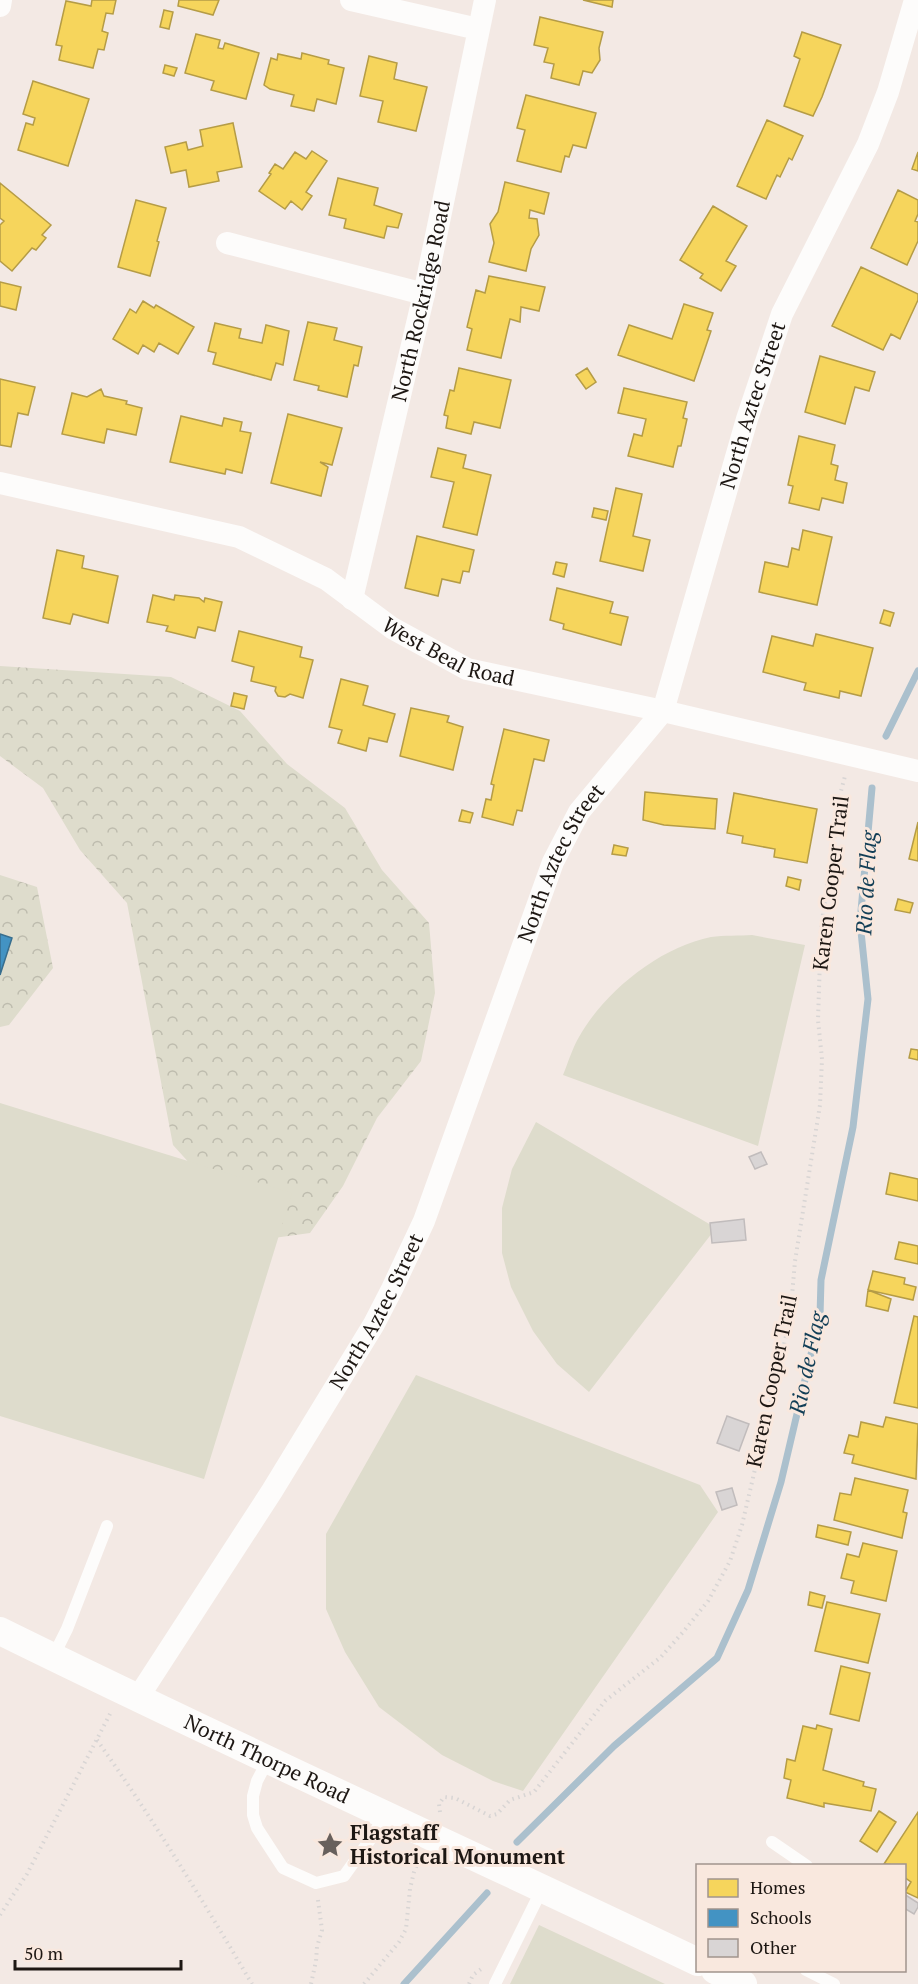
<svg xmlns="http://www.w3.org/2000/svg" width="918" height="1984" viewBox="0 0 918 1984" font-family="'PT Serif',serif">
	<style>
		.forest { fill: url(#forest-crowns) }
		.pitch { fill: #dedccc }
		.homes { fill: #f6d55c; stroke: #b59c46; stroke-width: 1.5 }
		.schools { fill: #4393c3; stroke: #386e8e; stroke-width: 1.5 }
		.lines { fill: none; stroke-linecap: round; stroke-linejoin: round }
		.stream { stroke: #abc0cd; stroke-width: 7 }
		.building { fill: #d9d5d5; stroke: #c1bcbc; stroke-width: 1.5 }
		.path { stroke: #d8d5d4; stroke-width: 4; stroke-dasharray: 1.5 4.5; stroke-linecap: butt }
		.service { stroke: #fdfcfb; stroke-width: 12 }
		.minor { stroke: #fdfcfb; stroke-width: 22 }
		.tertiary { stroke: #fdfcfb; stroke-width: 28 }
		.labels { text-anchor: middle; stroke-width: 6; stroke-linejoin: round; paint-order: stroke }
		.street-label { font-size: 21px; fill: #1d1713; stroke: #f9e8de }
		.poi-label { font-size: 21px; font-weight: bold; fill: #1d1713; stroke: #f9e8de; text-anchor: start }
		.water-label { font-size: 22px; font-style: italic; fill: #123e56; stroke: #f9e8de }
	</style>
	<defs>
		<pattern id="forest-crowns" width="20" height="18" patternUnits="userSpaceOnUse" patternTransform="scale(1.5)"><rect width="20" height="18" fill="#dedccc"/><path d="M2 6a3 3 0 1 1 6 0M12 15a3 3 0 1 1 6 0" fill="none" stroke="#bebcae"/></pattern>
	</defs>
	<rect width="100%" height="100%" fill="#f3e9e4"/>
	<path class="forest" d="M 0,666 L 171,677 L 240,711 L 287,764 L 345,808 L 382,870 L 429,923 L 435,993 L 421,1061 L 377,1118 L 343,1186 L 310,1233 L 259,1240 L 173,1145 L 127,903 L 80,850 L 43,788 L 0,756 Z
		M 0,875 L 37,887 L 53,968 L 9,1025 L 0,1027 Z"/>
	<path class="pitch" d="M 752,935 L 805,945 L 758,1146 L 563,1075 C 568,1063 572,1049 579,1037 C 604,992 660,947 711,937 C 724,935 739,936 752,935 Z
		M 0,1103 L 292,1193 L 204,1479 L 0,1416 Z
		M 536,1122 L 716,1228 L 589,1392 L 557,1364 L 533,1331 L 511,1287 L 502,1253 L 502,1208 L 512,1169 Z
		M 416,1375 L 700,1485 L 718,1512 L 523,1791 L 493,1781 L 442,1755 L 379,1707 L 345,1652 L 326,1609 L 326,1534 Z
		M 539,1925 L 665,1984 L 510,1984 Z"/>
	<path class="homes" d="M 92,0 L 116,0 L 113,14 L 106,13 L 102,31 L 108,33 L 104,50 L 98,49 L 93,68 L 59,60 L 62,46 L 56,45 L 66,1 L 91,6 Z
		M 179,0 L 219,0 L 213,15 L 178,6 Z
		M 583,0 L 613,0 L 612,7 Z
		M 164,10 L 173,12 L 169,29 L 160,27 Z
		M 540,17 L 603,32 L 599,48 L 600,60 L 592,73 L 583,71 L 579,85 L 551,78 L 554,64 L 544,62 L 548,48 L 534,45 Z
		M 802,32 L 841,45 L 822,97 L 813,116 L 784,106 L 800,59 L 794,56 Z
		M 196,34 L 220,40 L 218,48 L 223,49 L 225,43 L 259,53 L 246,99 L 211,90 L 214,81 L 185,73 Z
		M 302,53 L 329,60 L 328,64 L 344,68 L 336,104 L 317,99 L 314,111 L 291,106 L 294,95 L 270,89 L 264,85 L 271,58 L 277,60 L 278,54 L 301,59 Z
		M 369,56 L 397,63 L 394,79 L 427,87 L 416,131 L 378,122 L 383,101 L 360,96 Z
		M 165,65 L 177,68 L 174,76 L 163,73 Z
		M 33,81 L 89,99 L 68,166 L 18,150 L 26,123 L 33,125 L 35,118 L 23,114 Z
		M 526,95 L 596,113 L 586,148 L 573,145 L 569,157 L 565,156 L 561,172 L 517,161 L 525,130 L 517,128 Z
		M 767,120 L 803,136 L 792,160 L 789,158 L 780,177 L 777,175 L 766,199 L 737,186 Z
		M 233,123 L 242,167 L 217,172 L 219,181 L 189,187 L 186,170 L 171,173 L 165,147 L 186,142 L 188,150 L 203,146 L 200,130 Z
		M 312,151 L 327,161 L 306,192 L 312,196 L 302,210 L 291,201 L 285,209 L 259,191 L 271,174 L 269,173 L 275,164 L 283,169 L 295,152 L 306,159 Z
		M 918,152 L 918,171 L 912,169 Z
		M 338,178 L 378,188 L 374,205 L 402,214 L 398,228 L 387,226 L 384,238 L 344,228 L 346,219 L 329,215 Z
		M 505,182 L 549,193 L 544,214 L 530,210 L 529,218 L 537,219 L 539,235 L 531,249 L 526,271 L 489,262 L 494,243 L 490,224 L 498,212 Z
		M 0,183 L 51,225 L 42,235 L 46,238 L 36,250 L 32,248 L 12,271 L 0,261 L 0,225 L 4,221 L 0,218 Z
		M 898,190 L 918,200 L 918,214 L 915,221 L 918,222 L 918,241 L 907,265 L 871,248 Z
		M 136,200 L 166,208 L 157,241 L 159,242 L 150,276 L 118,267 Z
		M 713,206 L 747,226 L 726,261 L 736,266 L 721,291 L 700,278 L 703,274 L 680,260 Z
		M 861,267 L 918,294 L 918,300 L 900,339 L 891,334 L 883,350 L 832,326 Z
		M 489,276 L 545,287 L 539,311 L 521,307 L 520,322 L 510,319 L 501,358 L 467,350 L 472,329 L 467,327 L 476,290 L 485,293 Z
		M 0,282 L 21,287 L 16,310 L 0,306 Z
		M 143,301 L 154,308 L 156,305 L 194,327 L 178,354 L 159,343 L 154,352 L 143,345 L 138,354 L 113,339 L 130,309 L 136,313 Z
		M 684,304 L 713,313 L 707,330 L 711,331 L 694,381 L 618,355 L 629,325 L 672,339 Z
		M 308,322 L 337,328 L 334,340 L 362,347 L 358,366 L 354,365 L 347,397 L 318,390 L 319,386 L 294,380 Z
		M 215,323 L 241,329 L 239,338 L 262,343 L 266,325 L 289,331 L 283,365 L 276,363 L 271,380 L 213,364 L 216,353 L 208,351 Z
		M 820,356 L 875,372 L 869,391 L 855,387 L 845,424 L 805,412 Z
		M 459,368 L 511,380 L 500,428 L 474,422 L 471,434 L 446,428 L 448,416 L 444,415 L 450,390 L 454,391 Z
		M 587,368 L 596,382 L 586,389 L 576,375 Z
		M 0,379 L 35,387 L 28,415 L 18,413 L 11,447 L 0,445 Z
		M 624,388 L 687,402 L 683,418 L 687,419 L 681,446 L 678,446 L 673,467 L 628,456 L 634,434 L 642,436 L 646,419 L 618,413 Z
		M 101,389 L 104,396 L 127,401 L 126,404 L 142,408 L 136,435 L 107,429 L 104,443 L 62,434 L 72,393 L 87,397 Z
		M 288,414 L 342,428 L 332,465 L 320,462 L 328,467 L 321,496 L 271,483 Z
		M 181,416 L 222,426 L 224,418 L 242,422 L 240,431 L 251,433 L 242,473 L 226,469 L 225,474 L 170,462 Z
		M 799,436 L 835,445 L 831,464 L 838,466 L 835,480 L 847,483 L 843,503 L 822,498 L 819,510 L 789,503 L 793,486 L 788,485 Z
		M 438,448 L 466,455 L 463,468 L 491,475 L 477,535 L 443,527 L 454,482 L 431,477 Z
		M 616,488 L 642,494 L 633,536 L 650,540 L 643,571 L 600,561 Z
		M 594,508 L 608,511 L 606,520 L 592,517 Z
		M 803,530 L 832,537 L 817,605 L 759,592 L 765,562 L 788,567 L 792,548 L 799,550 Z
		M 417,536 L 474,550 L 469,572 L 463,571 L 460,583 L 442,579 L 438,596 L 405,588 Z
		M 57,550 L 84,556 L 82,568 L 118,576 L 108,623 L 73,614 L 70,624 L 43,618 Z
		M 556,562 L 567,564 L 564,577 L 553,574 Z
		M 557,588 L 613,602 L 610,613 L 628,617 L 621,645 L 563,629 L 564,624 L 550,620 Z
		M 153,595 L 174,600 L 175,595 L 199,598 L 204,602 L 205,598 L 222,602 L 215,631 L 198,627 L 195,638 L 166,631 L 168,626 L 147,622 Z
		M 884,610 L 894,613 L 890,626 L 880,623 Z
		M 239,631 L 302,647 L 300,657 L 313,660 L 303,698 L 290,694 L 285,697 L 278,696 L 275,691 L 276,687 L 251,681 L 254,667 L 232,661 Z
		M 816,634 L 873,648 L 861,696 L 840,691 L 839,698 L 804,690 L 806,683 L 763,672 L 772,636 L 813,646 Z
		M 341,679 L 368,686 L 363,705 L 395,714 L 387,742 L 369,738 L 366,751 L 338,743 L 342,730 L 329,727 Z
		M 234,693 L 247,696 L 244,709 L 231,706 Z
		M 411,708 L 449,716 L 447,722 L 463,727 L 453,770 L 400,756 Z
		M 504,729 L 549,740 L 544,761 L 534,759 L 522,811 L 517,810 L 513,825 L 482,817 L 486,799 L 491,800 L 494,785 L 491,784 Z
		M 645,792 L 717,799 L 715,829 L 664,825 L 643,820 Z
		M 734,793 L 817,809 L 807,863 L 774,857 L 775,849 L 742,843 L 743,836 L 727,833 Z
		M 462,810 L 473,813 L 470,823 L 459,821 Z
		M 918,822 L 918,861 L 909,859 Z
		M 614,845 L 628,848 L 626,856 L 612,854 Z
		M 788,877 L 801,880 L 799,890 L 786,886 Z
		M 898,899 L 913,903 L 910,913 L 895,910 Z
		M 911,1049 L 918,1050 L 918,1060 L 909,1058 Z
		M 890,1173 L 918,1179 L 918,1201 L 886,1194 Z
		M 899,1242 L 918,1246 L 918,1264 L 895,1259 Z
		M 873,1271 L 905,1278 L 904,1284 L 916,1287 L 913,1300 L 868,1290 Z
		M 868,1290 L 891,1299 L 888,1311 L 866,1306 Z
		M 914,1316 L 918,1317 L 918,1408 L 894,1403 Z
		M 886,1417 L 918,1424 L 916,1479 L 852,1463 L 854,1455 L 844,1453 L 849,1435 L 858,1437 L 861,1422 L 883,1427 Z
		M 855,1478 L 908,1490 L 903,1512 L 907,1513 L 902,1538 L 834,1520 L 840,1493 L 851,1495 Z
		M 818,1525 L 851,1532 L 848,1545 L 816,1537 Z
		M 863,1543 L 897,1551 L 886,1601 L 851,1593 L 854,1581 L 841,1578 L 847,1554 L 859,1557 Z
		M 810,1592 L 825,1596 L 822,1608 L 808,1605 Z
		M 827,1602 L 880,1614 L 868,1663 L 815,1651 Z
		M 841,1666 L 870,1673 L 859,1721 L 830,1714 Z
		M 817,1725 L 832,1729 L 823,1770 L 864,1782 L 863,1786 L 876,1789 L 871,1811 L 824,1803 L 824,1807 L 787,1798 L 791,1780 L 784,1778 L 787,1759 L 795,1761 L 803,1726 L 816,1729 Z
		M 879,1811 L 896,1822 L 877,1852 L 860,1841 Z
		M 918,1812 L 918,1898 L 905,1892 L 911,1882 L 904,1877 L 904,1866 L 884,1864 Z"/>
	<path class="schools" d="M 0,934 L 12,938 L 0,975 Z"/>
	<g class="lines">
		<path class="stream" d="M 886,736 L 918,671
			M 517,1842 L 614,1746 L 717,1658 L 748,1590 L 781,1482 L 820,1316 L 821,1280 L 853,1127 L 868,999 L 860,922 L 872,788
			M 404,1984 L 487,1893"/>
	</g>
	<path class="building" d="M 761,1152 L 767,1164 L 755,1169 L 749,1157 Z
		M 744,1219 L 746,1240 L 712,1243 L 710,1223 Z
		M 727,1416 L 749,1424 L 739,1451 L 717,1443 Z
		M 732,1488 L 737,1505 L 722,1510 L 716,1492 Z
		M 904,1894 L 918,1903 L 918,1907 L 914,1914 L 904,1908 Z"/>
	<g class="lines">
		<path class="path" d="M 97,1740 C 153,1819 203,1901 252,1984
			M 440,1812 L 439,1804 L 444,1797 L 455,1798 L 490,1816 L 497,1814 L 510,1800 L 534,1792 L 605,1701 L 661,1657 L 684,1631 L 708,1601 L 730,1561 L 742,1525 L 790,1319 L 795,1261 L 820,1105 L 822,1059 L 818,1020 L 821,928 L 841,791 L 845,776
			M 0,1915 L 27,1874 L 111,1712
			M 311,1984 L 316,1961 L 317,1947 L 322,1930 L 318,1900
			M 364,1984 L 399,1942 L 406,1929 L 410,1889 L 414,1872 L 420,1857
			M 469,1984 L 473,1975 L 484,1967"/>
		<path class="service" d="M 53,1657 L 67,1629 L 107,1526
			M 268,1760 L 257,1781 L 253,1796 L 253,1815 L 257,1828 L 283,1868 L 316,1883 L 344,1876 L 372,1837 L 385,1814
			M 772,1842 L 807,1866
			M 806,1970 L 834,1984
			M 495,1984 L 542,1889"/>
		<g class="minor">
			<path d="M 351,0 L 478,29"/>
			<path d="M 0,6 L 1,0"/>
			<path d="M 227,243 L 424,294"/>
			<path id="s1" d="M 0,483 L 239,537 L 326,579 L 392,628 L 467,669 L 663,711 L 918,771"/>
			<path id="s2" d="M 352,599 L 424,294 L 485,0"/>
			<path id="s3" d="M 137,1699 L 272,1491 L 374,1324 L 392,1289 L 424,1221 L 553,862 L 579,812 L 663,711 L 747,419 L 782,314 L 868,144 L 888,92 L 915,0"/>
		</g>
		<g class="tertiary">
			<path id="s4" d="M 0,1631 C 231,1745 465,1851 698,1962"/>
			<path d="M 715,1970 L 743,1984"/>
		</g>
	</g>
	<defs>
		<g id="sight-bare" transform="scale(2.07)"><path d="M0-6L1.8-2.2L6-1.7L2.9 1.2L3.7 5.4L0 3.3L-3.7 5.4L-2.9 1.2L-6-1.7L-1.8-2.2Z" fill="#68605c" stroke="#f9e8de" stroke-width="2.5" paint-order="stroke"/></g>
	</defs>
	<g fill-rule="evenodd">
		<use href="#sight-bare" x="330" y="1845"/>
	</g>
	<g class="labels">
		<g class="street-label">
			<text dy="7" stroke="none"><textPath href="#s2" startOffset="306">North Rockridge Road</textPath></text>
			<text dy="7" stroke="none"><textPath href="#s3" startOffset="1446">North Aztec Street</textPath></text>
			<text dy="7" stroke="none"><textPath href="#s1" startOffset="486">West Beal Road</textPath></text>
			<text dy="7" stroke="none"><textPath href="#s3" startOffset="942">North Aztec Street</textPath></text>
			<text transform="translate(831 883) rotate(-83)" y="7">Karen Cooper Trail</text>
			<text dy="7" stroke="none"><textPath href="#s3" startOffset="456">North Aztec Street</textPath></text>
			<text transform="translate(772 1381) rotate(-78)" y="7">Karen Cooper Trail</text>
			<text dy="7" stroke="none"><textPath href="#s4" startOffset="296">North Thorpe Road</textPath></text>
		</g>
		<g class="poi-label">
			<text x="350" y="1840">Flagstaff<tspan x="350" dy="24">Historical Monument</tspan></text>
		</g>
		<g class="water-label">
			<text transform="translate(866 883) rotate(-87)" y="8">Rio de Flag</text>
			<text transform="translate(807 1363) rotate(-78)" y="8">Rio de Flag</text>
		</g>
	</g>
	<rect x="696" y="1864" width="210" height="108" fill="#f9e8de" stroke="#a1948d" stroke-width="1.5"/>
	<rect x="708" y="1879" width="30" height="18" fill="#f6d55c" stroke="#a1948d" stroke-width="1.5"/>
	<text x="750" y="1894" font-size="18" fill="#1d1713">Homes</text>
	<rect x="708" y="1909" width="30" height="18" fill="#4393c3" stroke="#a1948d" stroke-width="1.5"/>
	<text x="750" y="1924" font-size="18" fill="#1d1713">Schools</text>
	<rect x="708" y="1939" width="30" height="18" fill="#d9d5d5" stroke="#a1948d" stroke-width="1.5"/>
	<text x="750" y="1954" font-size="18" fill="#1d1713">Other</text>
	<path d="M15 1960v9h166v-9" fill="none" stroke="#1d1713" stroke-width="3"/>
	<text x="24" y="1960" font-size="18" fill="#1d1713" stroke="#f9e8de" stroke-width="4.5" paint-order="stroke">50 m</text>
</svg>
